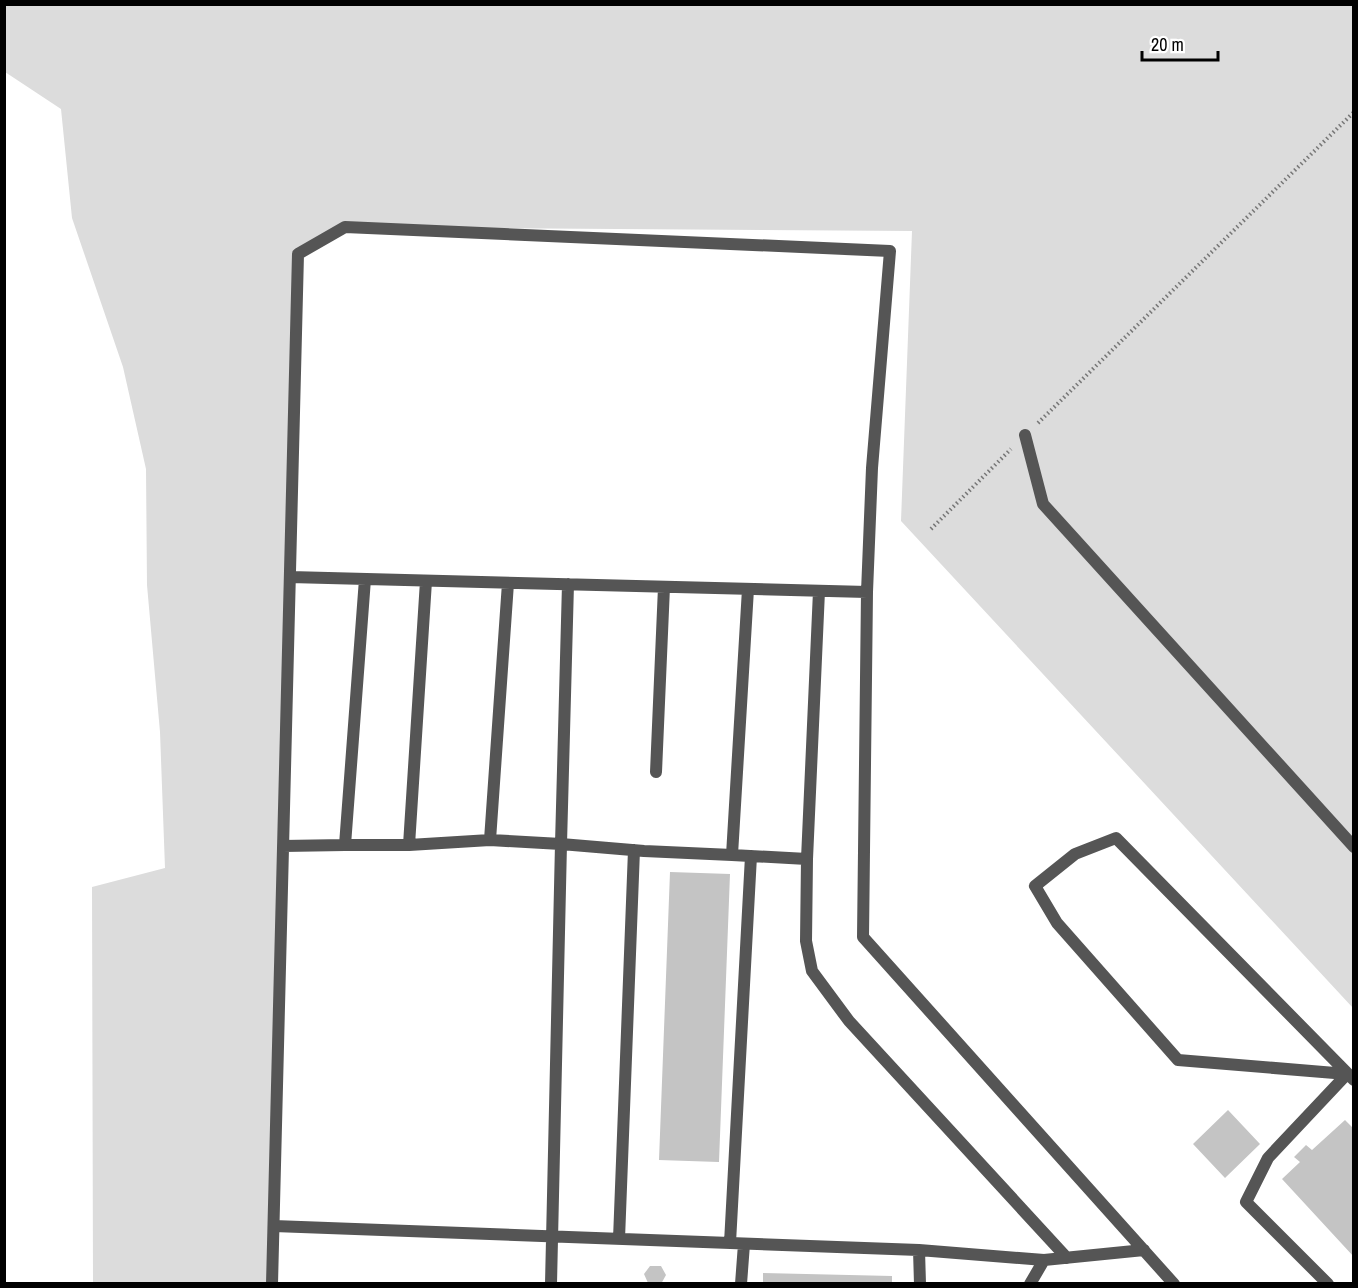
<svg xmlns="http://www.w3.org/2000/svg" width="1358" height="1288" viewBox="0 0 1358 1288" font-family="'Archivo Narrow',sans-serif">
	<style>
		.green { fill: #dcdcdc }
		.building { fill: #c4c4c4 }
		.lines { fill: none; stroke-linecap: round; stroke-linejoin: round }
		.path { stroke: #777; stroke-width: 4; stroke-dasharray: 1.5 3; stroke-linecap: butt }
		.service { stroke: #555; stroke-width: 12 }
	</style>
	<rect width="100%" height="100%" fill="#fff"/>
	<path class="green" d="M 4,5 L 1353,5 L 1353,1008 L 901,521 L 912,231 L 345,227 L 298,255 L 272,1283 L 93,1283 L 92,887 L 165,868 L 160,732 L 147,585 L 146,469 L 123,367 L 72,218 L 61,109 L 5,72 Z"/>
	<path class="building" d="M 670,872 L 730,874 L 719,1162 L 659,1160 Z
		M 1228,1110 L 1260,1144 L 1225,1178 L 1193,1144 Z
		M 1345,1120 L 1354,1129 L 1354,1257 L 1282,1179 L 1300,1162 L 1294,1157 L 1306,1145 L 1312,1150 Z
		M 650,1266 L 661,1266 L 666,1275 L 661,1284 L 648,1283 L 644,1274 Z
		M 763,1273 L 892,1276 L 892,1284 L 763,1284 Z"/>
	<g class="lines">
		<path class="path" d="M 1038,423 L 1354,112
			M 931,529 L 1011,449"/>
		<path class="service" d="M 1025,435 L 1043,504 L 1354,847
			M 290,577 L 867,592
			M 365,579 L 345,845 L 409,845 L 426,581
			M 508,583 L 490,840 L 561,844 L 568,584
			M 748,589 L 732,855 L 807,859 L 819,591
			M 656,772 L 664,587
			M 409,845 L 490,840
			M 283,846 L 345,845
			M 807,859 L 806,941 L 812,971 L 849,1021 L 1067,1258
			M 1347,1074 L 1178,1060 L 1057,923 L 1035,886 L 1075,854 L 1116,838 L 1354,1080
			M 274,1226 L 919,1250 L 920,1284
			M 619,1239 L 634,850
			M 730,1243 L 751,856
			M 919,1250 L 1044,1260
			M 272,1284 L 298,254 L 345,227 L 890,251 L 872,468 L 867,592 L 863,937 L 1174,1284
			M 551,1284 L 561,844 L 644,851 L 732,855
			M 741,1284 L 744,1244
			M 1030,1284 L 1044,1260 L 1144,1250
			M 1328,1284 L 1246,1202 L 1268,1158 L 1347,1074"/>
	</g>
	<rect width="1358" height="1288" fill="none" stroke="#000000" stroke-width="12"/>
	<path d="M1142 51v9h76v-9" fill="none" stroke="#000000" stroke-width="3"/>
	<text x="1151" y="51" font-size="18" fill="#000000" stroke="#ffffff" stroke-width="4.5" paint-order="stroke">20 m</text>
</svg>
